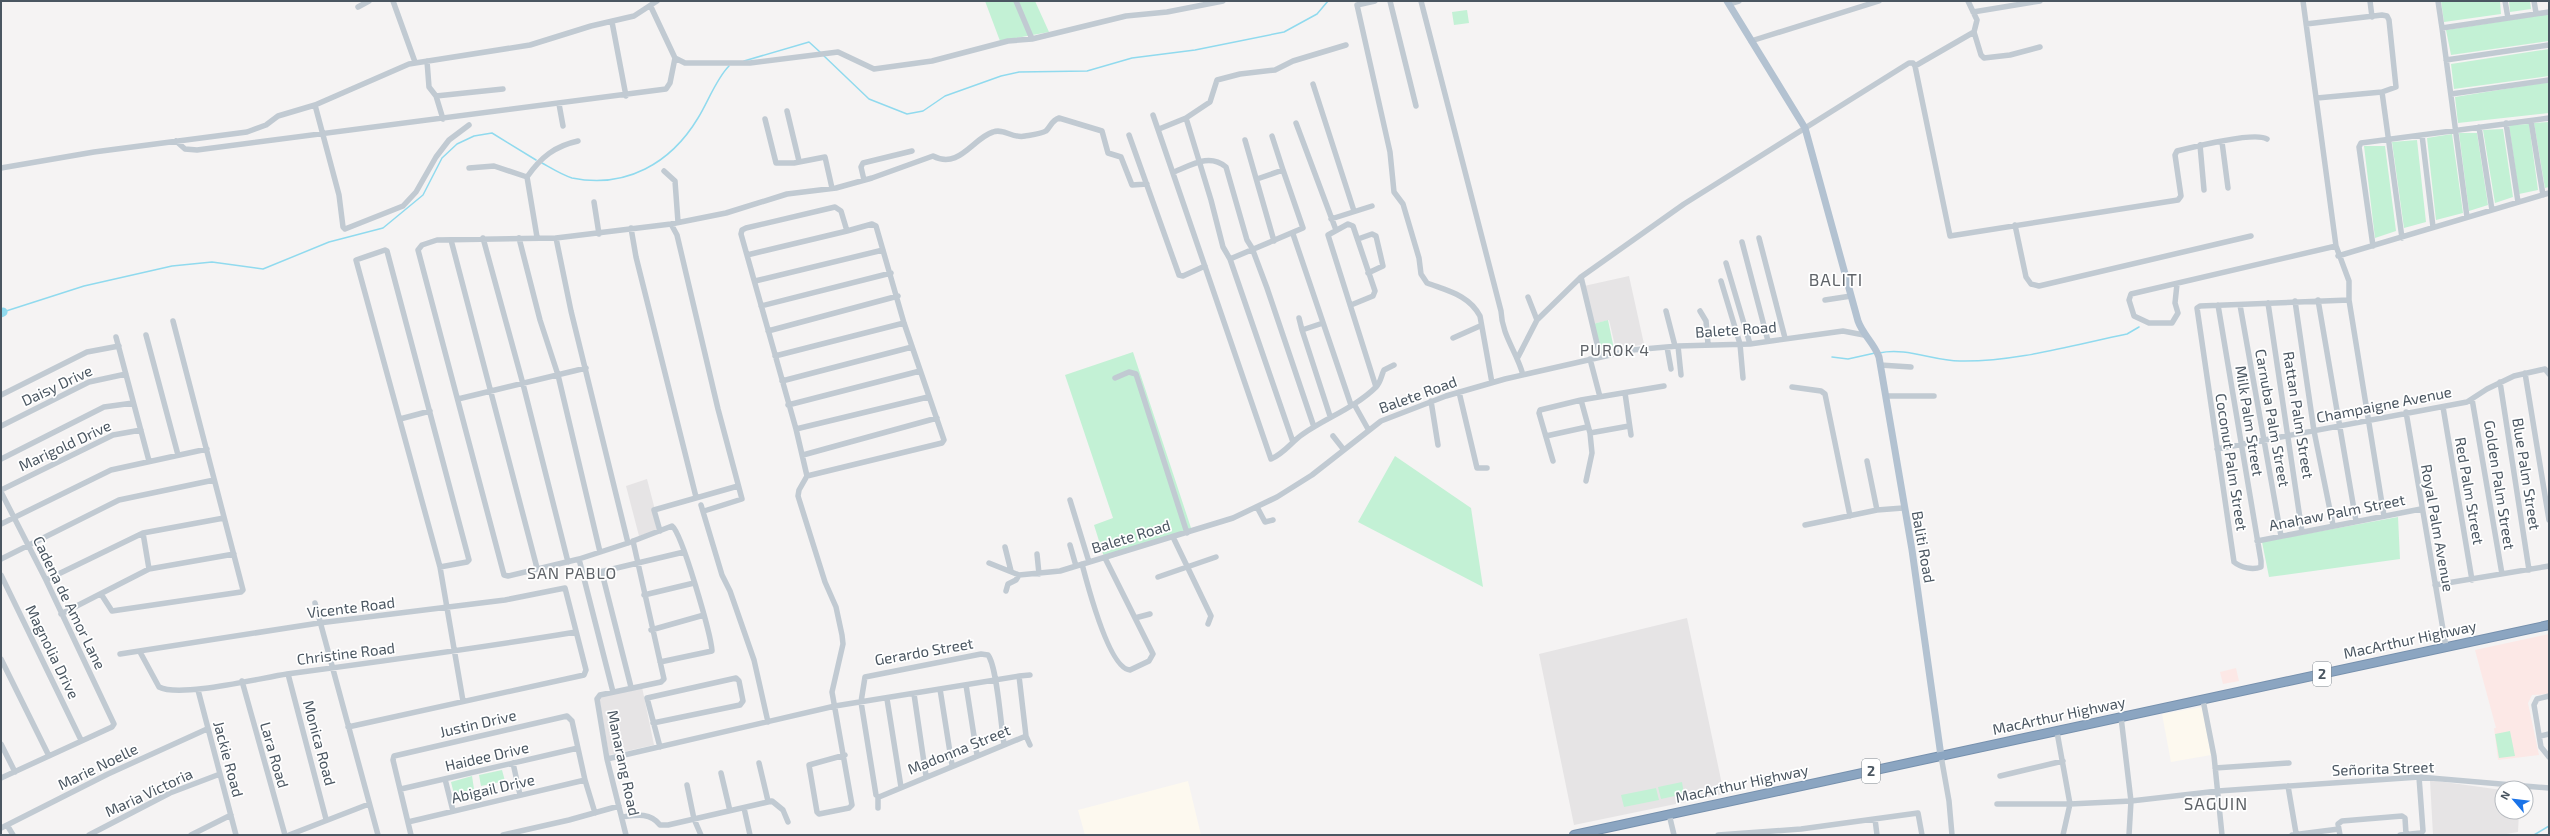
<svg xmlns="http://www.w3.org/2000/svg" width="2550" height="836" viewBox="0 0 2550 836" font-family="'Exo 2',sans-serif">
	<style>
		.commercial { fill: #fdf9ef }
		.education { fill: #e6e4e5 }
		.medical { fill: #fce8e6 }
		.green { fill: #c3f1d5 }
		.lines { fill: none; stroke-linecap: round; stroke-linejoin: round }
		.stream { stroke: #90daee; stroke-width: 1.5 }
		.river { stroke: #90daee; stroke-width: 9 }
		.highway-casing { stroke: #7690ad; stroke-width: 10 }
		.minor { stroke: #c1cad2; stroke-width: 5.5 }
		.major { stroke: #b3c2d1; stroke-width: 7 }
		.highway { stroke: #8ba5c1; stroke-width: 8 }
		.labels { text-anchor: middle; stroke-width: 3.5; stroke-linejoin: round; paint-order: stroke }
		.shield { fill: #fff; stroke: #808990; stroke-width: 1 }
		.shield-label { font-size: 14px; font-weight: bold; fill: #4a5661 }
		.street-label { font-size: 15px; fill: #4a5661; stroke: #fff }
		.neighbourhood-label { font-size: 16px; letter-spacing: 1px; fill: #5f6368; stroke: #fff }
		.quarter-label { font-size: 17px; letter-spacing: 1px; fill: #5f6368; stroke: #fff }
	</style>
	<rect width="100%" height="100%" fill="#f5f3f3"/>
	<path class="commercial" d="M 2202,707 L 2211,755 L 2171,762 L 2162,714 Z
		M 1188,781 L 1201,835 L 1085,835 L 1078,810 Z"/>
	<path class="education" d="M 1629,276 L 1644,344 L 1616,350 L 1609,320 L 1593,324 L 1584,286 Z
		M 647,479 L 660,529 L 639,536 L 626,486 Z
		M 1687,618 L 1724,794 L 1574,825 L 1539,654 Z
		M 642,687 L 654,745 L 609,755 L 599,697 Z
		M 2430,780 L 2502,790 L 2502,812 L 2519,812 L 2518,832 L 2501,835 L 2433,835 Z"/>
	<path class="medical" d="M 2549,634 L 2549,694 L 2532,695 L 2528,703 L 2539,755 L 2498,760 L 2494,728 L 2496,728 L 2475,650 Z
		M 2236,668 L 2239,681 L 2223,684 L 2220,672 Z"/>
	<path class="green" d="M 985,1 L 1035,1 L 1049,32 L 1000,41 Z
		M 2441,1 L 2500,1 L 2501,14 L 2444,22 Z
		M 2509,1 L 2530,1 L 2531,9 L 2510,12 Z
		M 1467,10 L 1469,23 L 1454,25 L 1452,12 Z
		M 2549,14 L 2549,41 L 2451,55 L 2446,30 Z
		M 2549,49 L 2549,76 L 2454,89 L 2451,64 Z
		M 2549,82 L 2549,113 L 2458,123 L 2455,97 Z
		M 2549,122 L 2549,187 L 2545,188 L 2534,123 Z
		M 2529,124 L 2538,190 L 2519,194 L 2509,125 Z
		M 2503,129 L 2513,197 L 2495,203 L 2483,130 Z
		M 2459,133 L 2477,133 L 2488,205 L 2469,211 Z
		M 2452,134 L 2463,213 L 2436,220 L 2427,138 Z
		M 2417,140 L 2426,222 L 2404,228 L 2392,142 Z
		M 2364,146 L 2385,146 L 2396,231 L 2375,238 Z
		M 1608,320 L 1614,349 L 1600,353 L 1593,324 Z
		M 1133,352 L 1192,531 L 1105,560 L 1094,525 L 1113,518 L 1065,375 Z
		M 1395,456 L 1471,508 L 1483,587 L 1358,522 Z
		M 2398,517 L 2400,559 L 2269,577 L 2262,542 Z
		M 2510,731 L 2515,756 L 2499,758 L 2495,734 Z
		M 502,770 L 505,781 L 481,786 L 479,775 Z
		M 472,776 L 474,789 L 454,794 L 451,782 Z
		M 1682,782 L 1684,794 L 1661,799 L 1658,787 Z
		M 1656,788 L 1659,800 L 1624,807 L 1621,795 Z"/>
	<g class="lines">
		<path class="stream" d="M 824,56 L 869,99 L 907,114 L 923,111 L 945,96 L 1001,76 L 1019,72 L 1087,71 L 1132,58 L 1195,50 L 1284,32 L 1317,14 L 1328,1
			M 744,61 L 809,42 L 820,52
			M 542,163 C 551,168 562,175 572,178 C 626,189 671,163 698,118 C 708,102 716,79 729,66
			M 3,312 L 84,286 L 172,266 L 212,262 L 263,269 L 329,242 L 383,228 L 423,195 L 442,158 L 457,144 L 474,136 L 492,133 L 536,160
			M 1879,353 C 1907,347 1933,361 1960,361 C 2016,362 2073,345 2127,334 L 2139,327
			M 1832,357 L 1848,359 L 1875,353
			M 2534,835 L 2549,826"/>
		<path class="river" d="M 1,313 L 3,312"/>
		<g class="highway-casing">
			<path id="highway" d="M 1574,835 L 2549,625"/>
		</g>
		<path class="minor" d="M 393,1 L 415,62
			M 1016,1 L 1032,39
			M 1375,1 L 1357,5 L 1390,152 L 1394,192 L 1403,204 L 1419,258 L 1421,274 L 1427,283 C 1448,291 1469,295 1480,316 L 1492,383
			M 1390,1 L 1416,106
			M 1421,1 L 1501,311 C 1502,336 1517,352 1523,375
			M 2303,1 L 2336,246 L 2349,281 L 2349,300 L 2384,516
			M 2370,1 L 2372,17
			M 2438,1 L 2442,28
			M 2505,1 L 2508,18
			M 2534,1 L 2536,13
			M 1729,4 L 1739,1
			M 358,7 L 369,1
			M 651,7 L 675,58 L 685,63 L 750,63 L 838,52 L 874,69 L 932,61 L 1008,41 L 1032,39 L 1126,16 L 1167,12 L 1223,1
			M 1973,12 L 2040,1
			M 612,22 L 626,96
			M 2306,24 L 2382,15 L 2387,16 L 2389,20 L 2396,87 L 2382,92 L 2317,98
			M 1974,32 L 1981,55 L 1984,58 L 2010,55 L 2040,47
			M 1751,41 L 1879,1
			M 2446,60 L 2549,45
			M 427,61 L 429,87 L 436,96 L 503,89
			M 1915,66 L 1974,32 L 1977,20 L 1968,1
			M 1313,84 L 1354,211
			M 2382,92 L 2402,238
			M 2451,94 L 2549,80
			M 436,96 L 443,119
			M 559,104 L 563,126
			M 315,105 L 339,195 L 343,227 L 345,229 L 403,206 L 416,192 L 436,157 L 449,140 L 469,125
			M 787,111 L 799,161
			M 1153,115 L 1271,459 C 1285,453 1291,442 1303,434 C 1326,418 1356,407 1376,387 C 1381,382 1381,376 1384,370 L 1394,365
			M 765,119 L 776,163 L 794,163 L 825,157 L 832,188
			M 2531,121 L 2543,195
			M 1296,123 L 1336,230
			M 2506,123 L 2518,202
			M 2479,127 L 2492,210
			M 1159,129 L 1186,118
			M 1129,135 L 1179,275 L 1183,276 L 1205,266
			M 2422,135 L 2433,227
			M 1272,136 L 1283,170
			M 1245,140 L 1274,241
			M 176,141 L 185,149 L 197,150 L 666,89 L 670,83 L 675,58
			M 2222,142 L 2228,188
			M 2200,145 L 2204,190
			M 1,168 L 94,152 L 247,132 L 266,125 L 278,116 L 315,105 L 409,64 L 530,45 L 591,26 L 634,16 L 657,1
			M 469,168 L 494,166 L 527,177 L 537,237
			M 664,171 L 675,181 L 678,222
			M 1174,172 C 1192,165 1209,153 1226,167 L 1247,240 L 1252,248 L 1267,288 L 1314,427
			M 527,177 C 541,157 555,146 578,141
			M 1257,179 L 1283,170 L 1303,228 L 1230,259 L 1293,442
			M 864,180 L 861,167 L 863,163 L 912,151
			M 594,202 L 599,234
			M 2467,217 L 2442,28 L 2549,12
			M 1331,219 L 1372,206
			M 671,224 L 677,235 L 718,409 L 742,499 L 704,511
			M 2015,225 L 2026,277 L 2031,284 L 2039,286 L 2251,236
			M 631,228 L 636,257 L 696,497
			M 1293,234 L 1351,405
			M 483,238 L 523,384 L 568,562
			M 519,238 L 540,320 L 558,375 L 600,552
			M 556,238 L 571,311 L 628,543
			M 1759,238 L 1785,338
			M 1358,239 L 1372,234 L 1376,236 L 1383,266 L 1368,273
			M 451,240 L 537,568
			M 1742,242 L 1768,341
			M 2373,246 L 2359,147 L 2361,143 L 2549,118
			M 747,255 L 847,231
			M 2338,256 L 2549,193
			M 1230,259 L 1223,247 L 1211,200 L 1186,118 L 1210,102 L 1217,80 L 1240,74 L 1275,70 L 1293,61 L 1346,45
			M 1726,263 L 1750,344
			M 1581,277 L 1600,356
			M 755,281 L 883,250
			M 1721,281 L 1740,344 L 1743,378
			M 2177,284 L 2175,303 L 2178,313 L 2172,323 L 2149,323 L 2134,316 L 2129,300 L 2131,294 L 2336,246
			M 1528,297 L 1537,320
			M 1825,300 L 1851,296
			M 2318,300 L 2356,521
			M 2295,301 L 2314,431 L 2333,525
			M 2268,303 L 2302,532
			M 1351,305 L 1373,296 L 1375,291 L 1353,226 L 1348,224 L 1328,235 L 1376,387
			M 2218,305 L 2261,561 L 2261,567 C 2253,570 2241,568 2234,562 L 2197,308 L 2200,306 L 2349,300
			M 2240,305 L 2281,536
			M 761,306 L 891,273
			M 1666,311 L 1675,346
			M 1700,311 L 1706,321 L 1708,344
			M 1299,318 L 1302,330
			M 1323,323 L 1302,330 L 1330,416
			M 768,331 L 898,296
			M 146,335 L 178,455
			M 116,337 L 149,461
			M 1453,338 L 1480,326
			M 1678,346 L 1681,375
			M 1667,347 L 1671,369
			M 775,356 L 904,323
			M 1518,357 L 1537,320 L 1581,277 L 1684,204 L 1909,63 L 1913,63 L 1915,66 L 1950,236 L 2178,200 L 2181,196 L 2175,155 L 2177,151 C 2193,147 2255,131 2267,139
			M 1590,359 L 1600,397
			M 1880,365 L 1911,367
			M 2525,373 L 2549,520
			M 1115,378 L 1129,372 L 1136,374 L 1187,533
			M 782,381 L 912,347
			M 2500,382 L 2529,570
			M 1792,387 L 1821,391 L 1825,394 L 1850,516
			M 1459,392 L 1477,468 L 1487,468
			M 1625,393 L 1631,435
			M 1,395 L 87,352 L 119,346
			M 1886,396 L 1934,396
			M 458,399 L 586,368
			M 2472,399 L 2502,574
			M 1581,400 L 1590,433 L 1629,426
			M 1431,401 L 1438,445
			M 1354,404 L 1368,429
			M 788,405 L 920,371
			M 2443,407 L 2472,580
			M 2406,412 L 2446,647
			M 400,419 L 430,411
			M 1,426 L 89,382 L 126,374
			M 796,429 L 928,397
			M 1333,436 L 1344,450
			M 1546,436 L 1587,427
			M 2217,449 L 2467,402 L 2487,389 L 2514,376 L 2545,369 L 2549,374
			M 803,455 L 937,418
			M 1,459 L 104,407 L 133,403
			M 1553,461 L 1539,413 L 1540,410 L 1581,400 L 1664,386
			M 1867,461 L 1877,510
			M 807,476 L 796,429 L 741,234 L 742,230 L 746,228 L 835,207 L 841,211 L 847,231 L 872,224 L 876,226 L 904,323 L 944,440 L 942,443 L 807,476 L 799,490 L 798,496 L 825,582 L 836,607 L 842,635 L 843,644 L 832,692 L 852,805 L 849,808 L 819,814 L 817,812 L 809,765 L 845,755
			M 1586,481 L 1592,453 L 1590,433
			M 1,490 L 113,435 L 141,430
			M 1,492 L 46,580 L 114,724 L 112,727 L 1,778
			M 1070,500 L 1089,562
			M 701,505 L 722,575 L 730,591 L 754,660 L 768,722
			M 1257,507 L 1265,522 L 1273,520
			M 1,524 L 111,470 L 207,449
			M 1805,525 L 1877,510 L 1903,508
			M 660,531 L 654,510 L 738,486
			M 143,533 L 149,569
			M 1173,537 L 1211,616 L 1208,624
			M 2257,541 L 2421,509
			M 1070,545 L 1076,566
			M 1005,547 L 1011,571
			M 1037,554 L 1039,574
			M 1,559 L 119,500 L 214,480
			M 579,559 L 613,692
			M 989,563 L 1019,575 L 1060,571 L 1233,518 L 1277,497 L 1312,475 L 1381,421 L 1446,396 L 1505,379 L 1632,350 L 1678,346 L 1750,344 L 1843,331 L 1864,335
			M 1082,564 C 1087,583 1109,669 1130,670 L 1149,661 L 1153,654 L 1105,558
			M 440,567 L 467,562 L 469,560 L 387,251 L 385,250 L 356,260 L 440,567 L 463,701
			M 602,573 L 631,687
			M 1,575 L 81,740
			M 583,576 L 684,552
			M 1158,577 L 1216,557
			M 46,580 L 143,533 L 224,518
			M 2435,585 L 2549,566
			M 1006,591 L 1008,584 L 1016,580 L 1019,575
			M 101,594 L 112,611 L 241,592 L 243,590 L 173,321
			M 644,595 L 694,583
			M 315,603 L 378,835
			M 61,614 L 149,569 L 234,554
			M 1135,618 L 1150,614
			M 651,630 L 704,615
			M 140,652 L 159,687 C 180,698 260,678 287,674 C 384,661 480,648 576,632
			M 120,654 L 319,623 L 505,600 L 565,588 L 586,670 L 584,675 L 348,727
			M 1,659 L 49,756
			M 660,662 L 712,651 C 711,635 682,533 672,526 L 628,543 L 579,559 L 508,576 L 504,575 L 418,250 L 422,245 L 437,240 L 556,238 L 671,224 L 726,213 L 787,194 L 836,188 L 872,178 L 933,156 C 959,170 973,138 993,132 C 1004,128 1013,139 1025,136 C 1031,135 1041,134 1046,131 C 1051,126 1052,120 1059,118 L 1102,131 L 1108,153 L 1121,157 L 1132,185 L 1147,184
			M 288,674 L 326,819
			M 1019,676 L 1030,675
			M 242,681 L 285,835
			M 966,685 L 977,755
			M 940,689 L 952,765
			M 198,690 L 236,835
			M 914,694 L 926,776
			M 2549,696 L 2537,699 L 2534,705 L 2541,747 L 2549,757
			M 887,699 L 901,787
			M 2203,700 L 2214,756 L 2222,835
			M 2121,717 L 2131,801 L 2129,835
			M 653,723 L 740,705 L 743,701 L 739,681 L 736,678 L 647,698 L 660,747
			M 2057,732 L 2070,804 L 2063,835
			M 1026,736 L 1030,745
			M 2540,736 L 2549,734
			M 1,744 L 15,772
			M 1941,756 L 1949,801 L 1952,835
			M 607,759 L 835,706 C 897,696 958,686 1019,676 L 1026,736 L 879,797 L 876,795 L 861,702 L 865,677 L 981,654 L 988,655 C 997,666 1001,726 1004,744
			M 513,763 L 520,795
			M 759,763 L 768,801
			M 2215,768 L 2289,763
			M 721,773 L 730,811
			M 2000,776 L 2063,761
			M 445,779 L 453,811
			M 687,785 L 694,819 L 701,835
			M 2288,786 L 2296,833
			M 401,789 L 578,748
			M 878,797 L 878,808
			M 1997,804 L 2070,804 L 2131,801 L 2218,791 L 2419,777 L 2549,788
			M 744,808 L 750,835
			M 1669,814 L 1674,835
			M 622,817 C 636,815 650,812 660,825 L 668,825 L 772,801 L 783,810 L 788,822
			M 1875,819 L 1877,835
			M 408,822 L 585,780
			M 7,825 L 13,835
			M 1,828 L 108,774 L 207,729
			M 89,835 L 170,793 L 220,774
			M 191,835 L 231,815
			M 289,835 L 369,804
			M 411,835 L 393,760 L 394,756 L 567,716 L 572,721 L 585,780 L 595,813
			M 503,835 L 569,820 L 619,806
			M 626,835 L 607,759 L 597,699 L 600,695 L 661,682 L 664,679 L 633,541
			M 1718,835 L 1801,829 L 1918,813 L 1922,835
			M 2292,835 L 2339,829
			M 2340,835 L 2338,824 L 2342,821 L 2402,816 L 2405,818 L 2406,834
			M 2400,835 L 2421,833 L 2423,831 L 2419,777"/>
		<path class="major" d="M 1727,1 L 1805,128 L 1858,321 C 1863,335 1874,343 1879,357 L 1912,550 L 1941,756"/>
		<use href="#highway" class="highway"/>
	</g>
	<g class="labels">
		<g class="shield">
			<rect x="2313" y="662" width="18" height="24" rx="3"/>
			<rect x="1862" y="759" width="18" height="24" rx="3"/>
		</g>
		<g class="shield-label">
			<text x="2322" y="679">2</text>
			<text x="1871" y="776">2</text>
		</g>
		<g class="street-label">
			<text transform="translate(1736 330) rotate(-4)" y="5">Balete Road</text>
			<text transform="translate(57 386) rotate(-25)" y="5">Daisy Drive</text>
			<text transform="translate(1418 395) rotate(-20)" y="5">Balete Road</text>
			<text transform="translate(2384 405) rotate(-11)" y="5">Champaigne Avenue</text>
			<text transform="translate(2298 415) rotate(81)" y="5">Rattan Palm Street</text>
			<text transform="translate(2272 418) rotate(80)" y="5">Carnuba Palm Street</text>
			<text transform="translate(2249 421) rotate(81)" y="5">Milk Palm Street</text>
			<text transform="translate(65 446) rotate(-25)" y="5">Marigold Drive</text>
			<text transform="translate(2231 462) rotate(81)" y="5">Coconut Palm Street</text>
			<text transform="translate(2526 474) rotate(81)" y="5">Blue Palm Street</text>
			<text transform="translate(2499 485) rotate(81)" y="5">Golden Palm Street</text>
			<text transform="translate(2469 491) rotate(80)" y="5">Red Palm Street</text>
			<text transform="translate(2337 513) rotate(-11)" y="5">Anahaw Palm Street</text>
			<text transform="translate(2437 528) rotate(80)" y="5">Royal Palm Avenue</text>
			<text transform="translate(1131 537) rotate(-17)" y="5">Balete Road</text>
			<text transform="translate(1923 547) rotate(80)" y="5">Baliti Road</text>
			<text transform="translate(69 603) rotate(64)" y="5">Cadena de Amor Lane</text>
			<text transform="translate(351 608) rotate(-7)" y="5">Vicente Road</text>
			<text transform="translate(2410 640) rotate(-12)" y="5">MacArthur Highway</text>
			<text transform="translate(52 652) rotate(64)" y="5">Magnolia Drive</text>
			<text transform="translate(924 652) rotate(-10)" y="5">Gerardo Street</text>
			<text transform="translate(346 654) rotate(-7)" y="5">Christine Road</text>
			<text transform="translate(2059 716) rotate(-12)" y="5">MacArthur Highway</text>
			<text transform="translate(478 724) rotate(-13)" y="5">Justin Drive</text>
			<text transform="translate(319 743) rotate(75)" y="5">Monica Road</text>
			<text transform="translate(959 750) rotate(-22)" y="5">Madonna Street</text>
			<text transform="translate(274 755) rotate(74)" y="5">Lara Road</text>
			<text transform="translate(487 757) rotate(-13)" y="5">Haidee Drive</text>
			<text transform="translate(228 759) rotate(75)" y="5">Jackie Road</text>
			<text transform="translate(623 763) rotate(78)" y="5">Manarang Road</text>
			<text transform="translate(98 767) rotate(-26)" y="5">Marie Noelle</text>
			<text transform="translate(2383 769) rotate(-2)" y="5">Señorita Street</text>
			<text transform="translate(1742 784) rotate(-12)" y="5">MacArthur Highway</text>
			<text transform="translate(493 789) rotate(-13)" y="5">Abigail Drive</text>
			<text transform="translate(149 793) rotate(-25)" y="5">Maria Victoria</text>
		</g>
		<g class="neighbourhood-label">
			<text x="1615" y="356">PUROK 4</text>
			<text x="572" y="579">SAN PABLO</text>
		</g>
		<g class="quarter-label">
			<text x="1836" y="286">BALITI</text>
			<text x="2216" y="810">SAGUIN</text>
		</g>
	</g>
	<rect width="2550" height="836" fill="none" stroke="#4a5661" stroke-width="4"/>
	<g transform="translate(2514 800) rotate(298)"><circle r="19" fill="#ffffff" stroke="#b7bbc0"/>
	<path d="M0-3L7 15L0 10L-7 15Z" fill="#1a73e8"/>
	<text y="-6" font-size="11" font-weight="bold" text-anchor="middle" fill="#4a5661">N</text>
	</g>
</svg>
